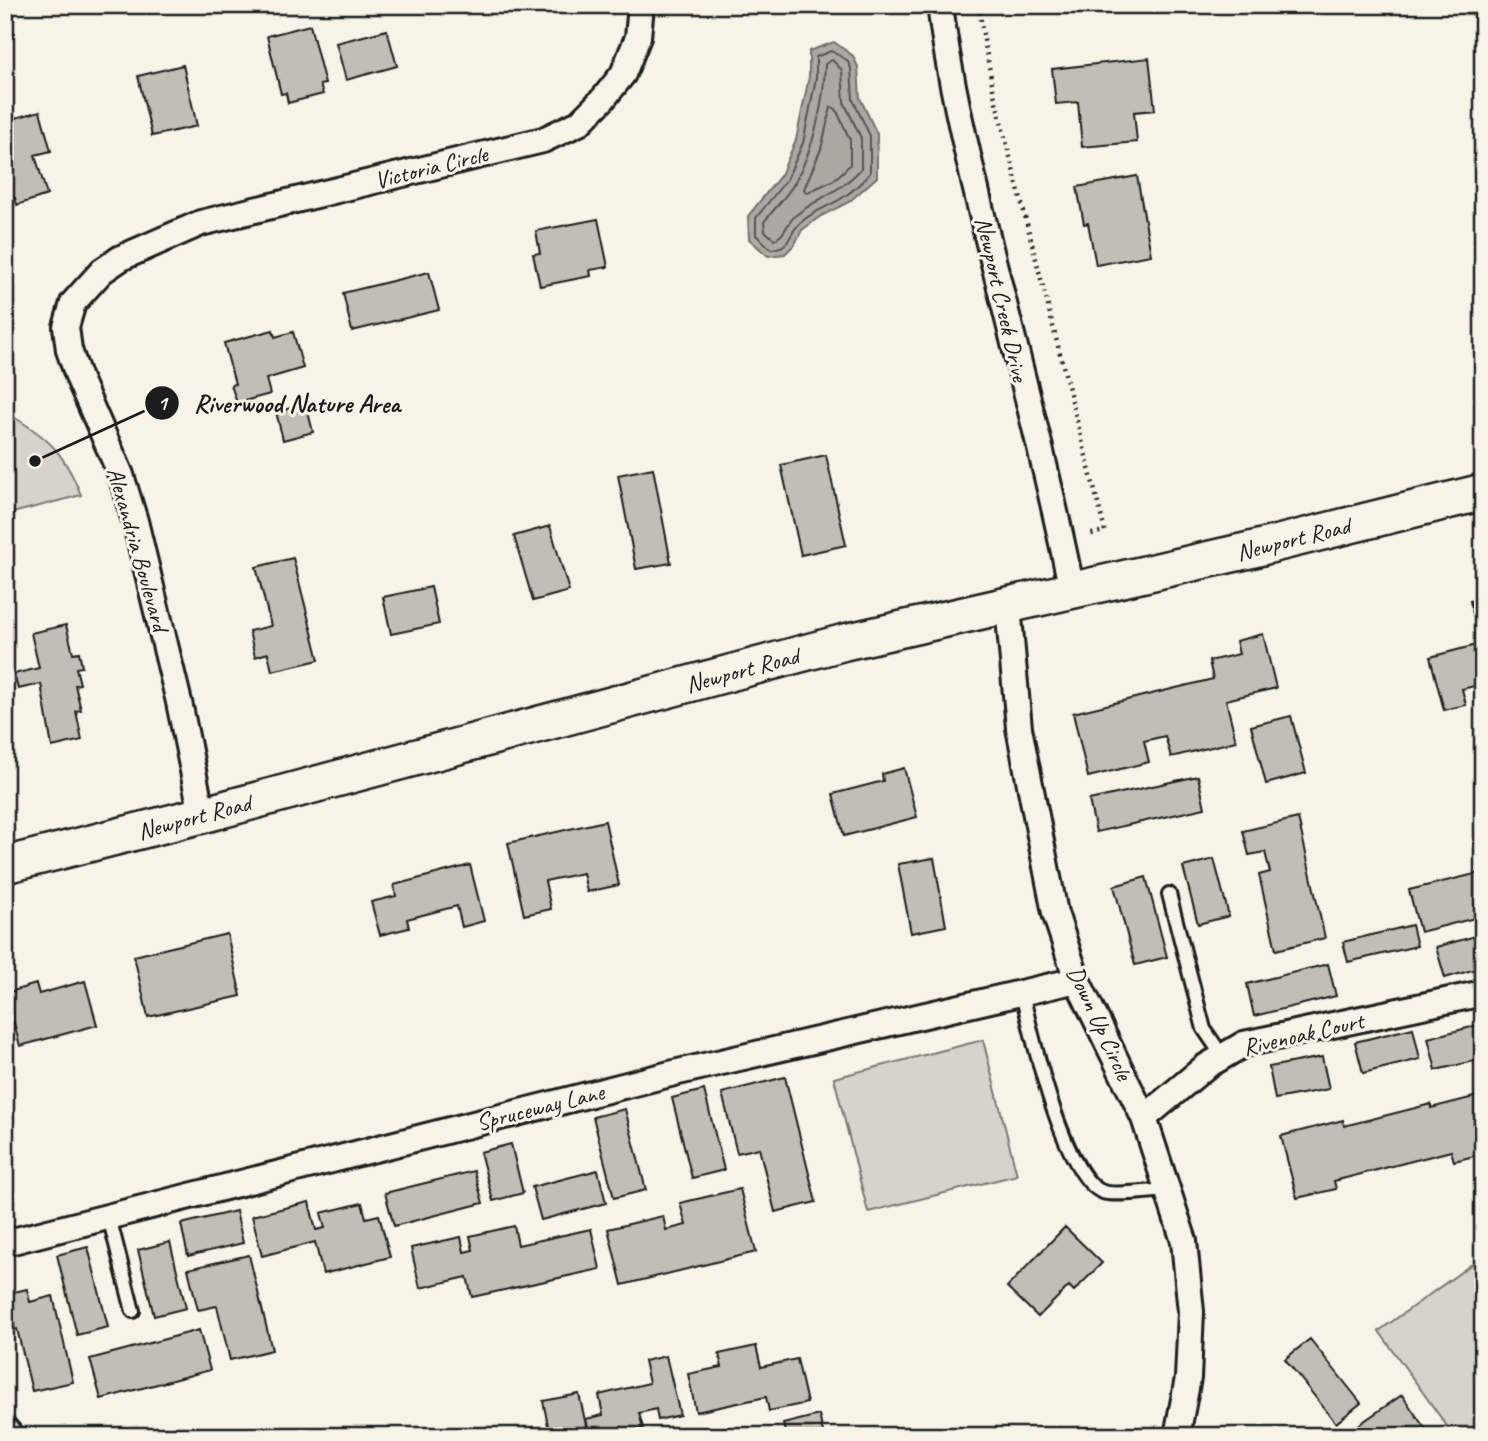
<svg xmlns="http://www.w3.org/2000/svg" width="1488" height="1441" viewBox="0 0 1488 1441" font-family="Caveat,sans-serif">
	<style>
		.green { fill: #d7d3cb; stroke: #7a7874; stroke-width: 2 }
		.water { fill: #aca9a2; stroke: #72716c; stroke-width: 2 }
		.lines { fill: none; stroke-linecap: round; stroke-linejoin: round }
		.shore { stroke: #565452; stroke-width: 2 }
		.building { fill: #c0beb5; stroke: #1c1c1c; stroke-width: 2 }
		.lane-casing { stroke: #1c1c1c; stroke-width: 18 }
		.street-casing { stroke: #1c1c1c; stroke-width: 30 }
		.secondary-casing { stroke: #1c1c1c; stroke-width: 40 }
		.path { stroke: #1c1c1c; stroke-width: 4.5; stroke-dasharray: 2 5; stroke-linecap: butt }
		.lane { stroke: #f7f3e8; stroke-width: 12 }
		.street { stroke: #f7f3e8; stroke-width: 24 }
		.secondary { stroke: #f7f3e8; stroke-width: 35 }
		.labels { text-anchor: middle; stroke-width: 6; stroke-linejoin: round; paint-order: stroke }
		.street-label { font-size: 24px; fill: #1c1c1c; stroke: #f7f3e8 }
		.leader { fill: none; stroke: #1c1c1c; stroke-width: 2.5 }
		.callout-dot { fill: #1c1c1c; stroke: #f7f3e8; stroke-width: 2.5 }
		.mark-label { font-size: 21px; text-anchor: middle; font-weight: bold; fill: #fff }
		.callout-label { font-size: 26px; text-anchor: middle; font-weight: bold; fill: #1c1c1c; stroke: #f7f3e8; stroke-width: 6; stroke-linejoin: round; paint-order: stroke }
	</style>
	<rect width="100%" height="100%" fill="#f7f3e8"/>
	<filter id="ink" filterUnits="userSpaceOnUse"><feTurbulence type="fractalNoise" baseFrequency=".0143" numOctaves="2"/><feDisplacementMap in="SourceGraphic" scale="14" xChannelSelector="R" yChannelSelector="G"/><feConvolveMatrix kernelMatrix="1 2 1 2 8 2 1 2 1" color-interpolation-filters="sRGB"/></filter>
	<g filter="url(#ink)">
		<path class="green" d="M 5,412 C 47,436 63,450 81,495 L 5,515 Z
			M 983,1040 L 1017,1175 L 868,1212 L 834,1078 Z
			M 1483,1256 L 1483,1436 L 1454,1436 L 1379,1331 Z"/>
		<path class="water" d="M 834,42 L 853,56 L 858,67 L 860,98 L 877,134 L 877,177 L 849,202 L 821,216 L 802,230 L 795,244 L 785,254 L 768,256 L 749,239 L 748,216 L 781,175 L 796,140 L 809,77 L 809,51 Z"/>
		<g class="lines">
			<path class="shore" d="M 831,51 L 847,60 L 851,68 L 853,100 L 870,136 L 870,173 C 863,181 854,190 845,196 C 830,207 811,211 798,225 C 787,237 792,247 771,249 L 756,235 L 756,218 L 787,179 L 803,143 L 816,78 L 816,57 Z
				M 832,60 L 842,70 L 844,102 L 861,138 L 861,169 C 840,192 819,197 796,215 C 786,223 785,237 774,239 L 765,231 L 764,222 C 774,209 787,196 795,182 C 814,148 824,103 825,64 Z
				M 831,107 L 836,109 L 850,140 L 850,165 L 834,180 L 806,193 L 804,189 L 821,149 Z"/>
		</g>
		<path class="building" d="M 526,5 L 567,5 L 568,9 L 528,15 Z
			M 310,25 L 325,84 L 320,85 L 323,94 L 288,103 L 286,93 L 281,94 L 267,36 Z
			M 387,30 L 397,66 L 346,80 L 336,43 Z
			M 1149,58 L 1155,110 L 1134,112 L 1137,142 L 1082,147 L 1078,102 L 1056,104 L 1052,69 Z
			M 183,65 L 197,126 L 152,136 L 138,76 Z
			M 40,111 L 51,151 L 35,155 L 47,195 L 17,205 L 15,198 L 5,201 L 5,121 Z
			M 1137,176 L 1151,255 L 1096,265 L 1088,223 L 1084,224 L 1077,187 Z
			M 598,219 L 608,267 L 590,270 L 591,276 L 540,286 L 533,254 L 540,253 L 536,231 Z
			M 429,272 L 439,310 L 352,331 L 343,293 Z
			M 273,330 L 275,337 L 293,332 L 303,368 L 266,379 L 270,394 L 237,403 L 231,385 L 235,384 L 224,343 Z
			M 306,404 L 313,432 L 283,440 L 276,412 Z
			M 826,455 L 846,545 L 801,555 L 781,465 Z
			M 653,468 L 671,563 L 636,569 L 618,475 Z
			M 550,526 L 569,591 L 533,601 L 514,536 Z
			M 293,558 L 319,660 L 272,671 L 268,653 L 255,657 L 249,631 L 271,626 L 256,567 Z
			M 431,587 L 439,624 L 391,634 L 383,597 Z
			M 1483,597 L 1483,684 L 1462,689 L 1466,705 L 1444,710 L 1430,657 L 1480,644 L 1470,601 Z
			M 66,625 L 73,653 L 79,652 L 82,667 L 76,668 L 80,684 L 75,685 L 81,710 L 76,711 L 82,740 L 52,747 L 41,684 L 18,689 L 14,674 L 39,668 L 31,633 Z
			M 1263,634 L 1276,688 L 1226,700 L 1236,741 L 1171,757 L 1165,736 L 1144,741 L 1149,762 L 1088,777 L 1073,713 L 1213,679 L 1209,661 L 1239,654 L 1236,641 Z
			M 1291,716 L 1306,773 L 1266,784 L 1251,726 Z
			M 904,768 L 917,817 L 844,836 L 833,794 L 883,781 L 882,774 Z
			M 1198,776 L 1205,808 L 1096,832 L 1089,800 Z
			M 1298,818 L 1325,938 L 1276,950 L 1259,875 L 1270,872 L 1265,852 L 1249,855 L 1243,831 Z
			M 605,821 L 619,885 L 587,892 L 583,873 L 545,881 L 551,909 L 524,915 L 508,843 Z
			M 934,858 L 946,926 L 911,933 L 898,864 Z
			M 1214,859 L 1229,916 L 1198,924 L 1183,867 Z
			M 470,865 L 484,921 L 462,927 L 457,906 L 407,919 L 409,928 L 380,935 L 371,902 L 396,896 L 394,885 Z
			M 1483,872 L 1483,916 L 1420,932 L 1409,890 Z
			M 1146,877 L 1167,957 L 1135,965 L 1114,886 Z
			M 1412,925 L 1417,946 L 1348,962 L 1343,942 Z
			M 227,934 L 241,996 L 148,1017 L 134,956 Z
			M 1483,934 L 1483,967 L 1445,978 L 1436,947 Z
			M 1328,964 L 1336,996 L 1254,1016 L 1247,984 Z
			M 85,981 L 97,1025 L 20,1046 L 6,993 L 36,984 L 39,994 Z
			M 1483,1024 L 1483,1059 L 1436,1070 L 1428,1038 Z
			M 1413,1028 L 1420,1059 L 1363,1073 L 1355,1042 Z
			M 1322,1057 L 1329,1089 L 1275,1099 L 1269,1067 Z
			M 785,1077 L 816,1202 L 775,1212 L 759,1148 L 737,1153 L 722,1093 Z
			M 704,1090 L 724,1170 L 692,1178 L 672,1098 Z
			M 1478,1096 L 1483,1116 L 1483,1154 L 1454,1161 L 1451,1151 L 1334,1181 L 1336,1189 L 1297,1198 L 1281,1136 L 1343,1120 L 1344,1126 L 1431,1104 L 1431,1108 Z
			M 625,1109 L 646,1190 L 614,1198 L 593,1117 Z
			M 511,1144 L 523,1193 L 493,1201 L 480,1152 Z
			M 598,1170 L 606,1203 L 541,1220 L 532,1187 Z
			M 474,1171 L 483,1203 L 394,1226 L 385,1193 Z
			M 740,1189 L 756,1252 L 622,1285 L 608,1229 L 663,1216 L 666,1230 L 686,1225 L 680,1203 Z
			M 309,1202 L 316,1230 L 325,1228 L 321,1213 L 362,1203 L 366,1218 L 379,1215 L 390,1257 L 323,1274 L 315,1242 L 262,1256 L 252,1216 Z
			M 236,1211 L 243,1243 L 188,1256 L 181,1224 Z
			M 514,1226 L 518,1245 L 591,1229 L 600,1269 L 472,1297 L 467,1277 L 420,1288 L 411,1248 L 461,1237 L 464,1252 L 473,1250 L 470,1236 Z
			M 1065,1227 L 1102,1263 L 1074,1291 L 1069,1286 L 1038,1317 L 1007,1287 Z
			M 170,1242 L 186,1308 L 154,1316 L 138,1250 Z
			M 88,1247 L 108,1327 L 77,1335 L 57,1255 Z
			M 249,1255 L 272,1350 L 230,1360 L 217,1306 L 198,1310 L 188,1269 Z
			M 27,1289 L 30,1302 L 53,1296 L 73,1382 L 32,1391 L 17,1329 L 5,1332 L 5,1294 Z
			M 199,1330 L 210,1370 L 101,1399 L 90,1359 Z
			M 1310,1339 L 1361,1403 L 1336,1423 L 1285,1359 Z
			M 756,1346 L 761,1367 L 797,1359 L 807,1403 L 769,1411 L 766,1397 L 696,1412 L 688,1374 L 722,1367 L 719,1354 Z
			M 666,1356 L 680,1415 L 658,1420 L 656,1409 L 639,1413 L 643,1428 L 624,1432 L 624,1436 L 590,1436 L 586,1419 L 603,1415 L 599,1395 L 649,1383 L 644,1361 Z
			M 579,1394 L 588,1434 L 523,1436 L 549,1430 L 543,1401 Z
			M 1402,1395 L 1430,1436 L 1359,1436 L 1354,1428 Z
			M 819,1415 L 824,1436 L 786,1436 L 783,1424 Z"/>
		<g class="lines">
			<g class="lane-casing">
				<path id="lane" d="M 1169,894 L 1204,1029 L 1223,1057
					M 1022,993 C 1031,1032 1064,1179 1103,1192 C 1114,1196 1153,1191 1167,1190
					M 109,1217 L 133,1311"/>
			</g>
			<g class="street-casing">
				<path id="street" d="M 940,5 C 949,78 966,148 983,219 C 1013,343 1047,466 1072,591
					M 1008,606 L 1019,728 L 1055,913 L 1077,980 L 1144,1118 L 1184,1241 L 1191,1312 L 1188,1378 L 1177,1436
					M 202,815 L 179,702 L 135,521 L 121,475 L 79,379 L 69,350 L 66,327 L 73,303 L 102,271 L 121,258 L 201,223 L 543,140 L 579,123 L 603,99 L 623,74 L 638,37 L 641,5
					M 1144,1118 L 1205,1067 L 1244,1044 L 1483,993
					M 5,1243 L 674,1073 L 1077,980
					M 5,1429 L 11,1436"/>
			</g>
			<g class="secondary-casing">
				<path id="secondary" d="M 5,865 L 202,815 L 845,642 L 1250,550 L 1483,492"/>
			</g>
			<path class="path" d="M 980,5 L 981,23 L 994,94 L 1105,531 L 1087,535"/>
			<use href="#lane" class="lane"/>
			<use href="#street" class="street"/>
			<use href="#secondary" class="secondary"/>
		</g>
	</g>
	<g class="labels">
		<g class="street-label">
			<text transform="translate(431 167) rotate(-14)" y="8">Victoria Circle</text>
			<text transform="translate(1002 299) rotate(77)" y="8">Newport Creek Drive</text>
			<text transform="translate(1293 539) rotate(-14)" y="8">Newport Road</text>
			<text transform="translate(138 549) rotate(74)" y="8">Alexandria Boulevard</text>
			<text transform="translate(742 670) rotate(-15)" y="8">Newport Road</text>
			<text transform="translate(194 817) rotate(-15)" y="8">Newport Road</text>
			<text transform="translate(1100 1023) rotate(65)" y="8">Down Up Circle</text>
			<text transform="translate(1303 1034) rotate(-13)" y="8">Rivenoak Court</text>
			<text transform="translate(540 1107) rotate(-14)" y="8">Spruceway Lane</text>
		</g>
	</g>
	<path class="leader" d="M35 461L162 403"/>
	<g class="callout-dot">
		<circle cx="35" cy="461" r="7"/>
		<circle cx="162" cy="403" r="18"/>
	</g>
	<g class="mark-label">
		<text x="162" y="410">1</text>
	</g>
	<g class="callout-label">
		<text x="297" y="412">Riverwood Nature Area</text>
	</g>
	<rect width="1488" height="1441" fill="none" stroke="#f7f3e8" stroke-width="28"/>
	<rect x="14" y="14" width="1460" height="1413" fill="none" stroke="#1c1c1c" stroke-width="2.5" filter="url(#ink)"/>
</svg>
